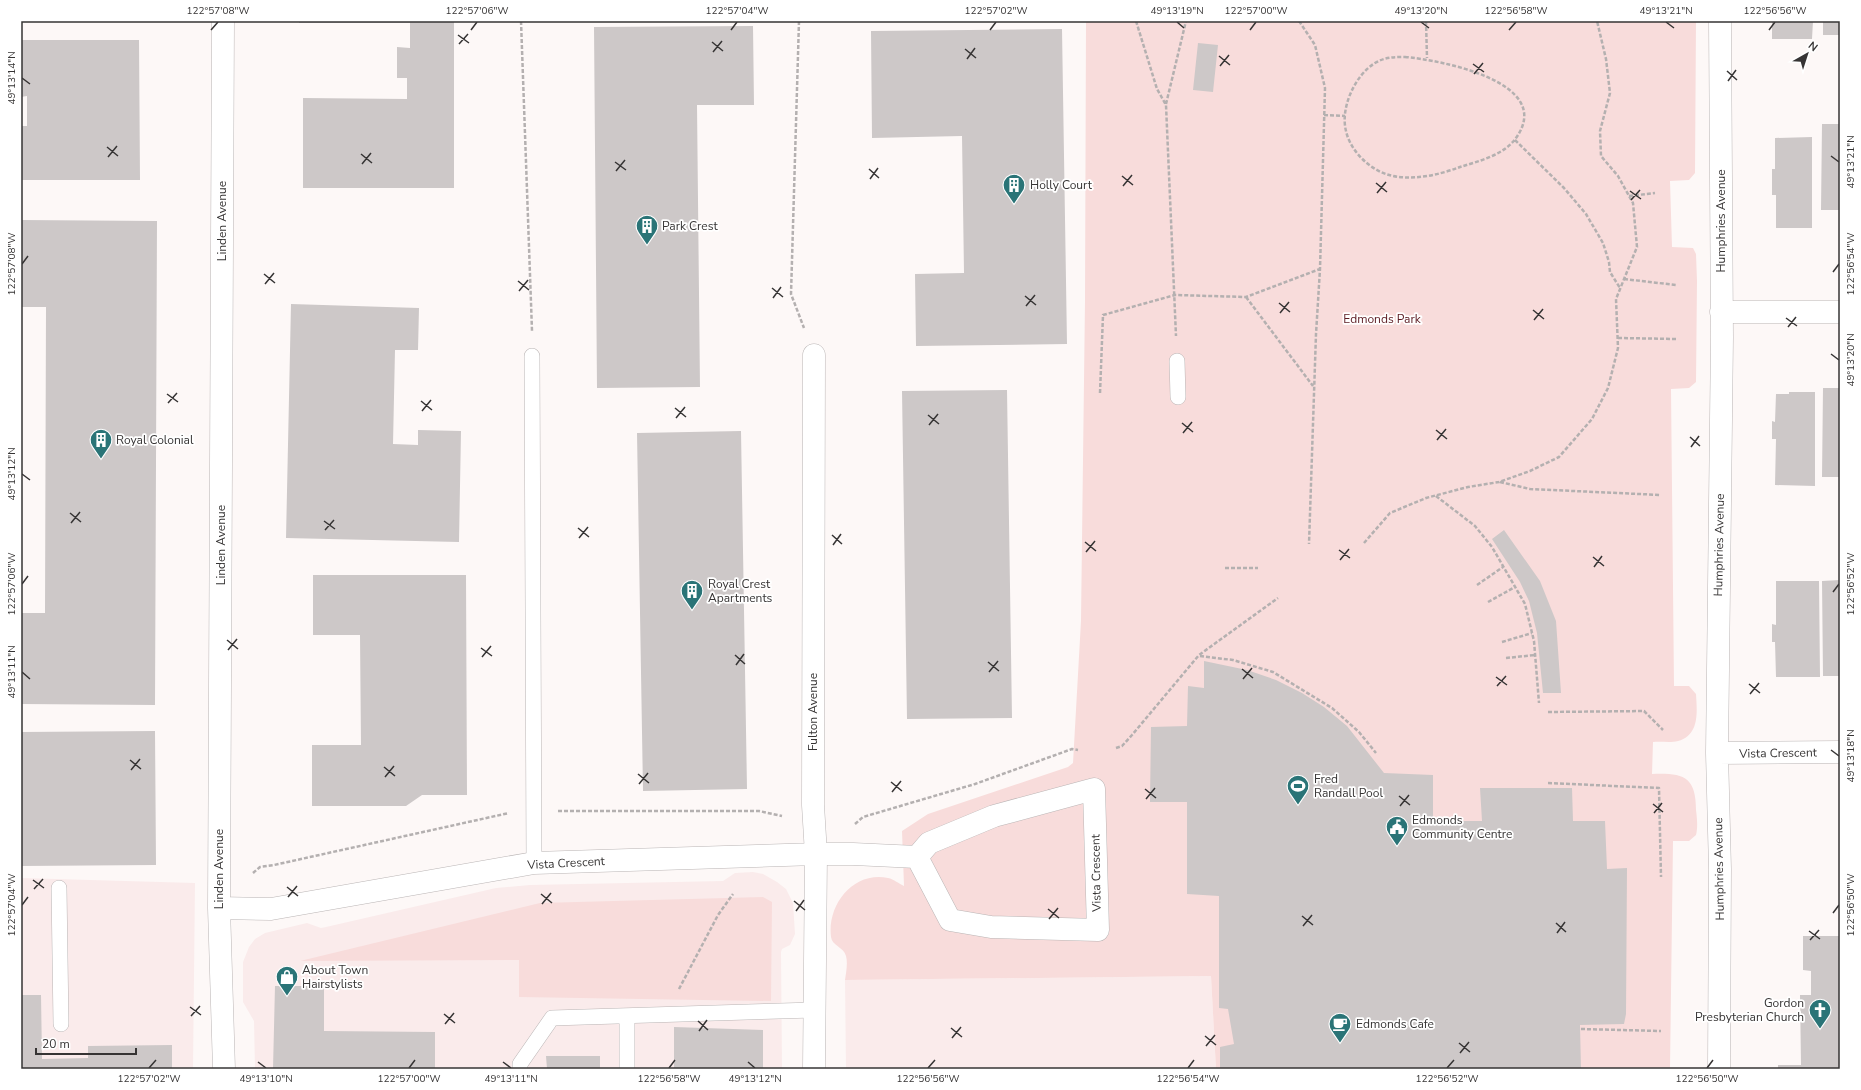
<svg xmlns="http://www.w3.org/2000/svg" width="1861" height="1090" viewBox="0 0 1861 1090" font-family="'Nunito Sans',sans-serif">
	<style>
		.built { fill: #faebeb }
		.green { fill: #f8dcdb }
		.building { fill: #cdc8c8 }
		.lines { fill: none; stroke-linecap: round; stroke-linejoin: round }
		.service-casing { stroke: #bab5b5; stroke-width: 16 }
		.minor-casing { stroke: #bab5b5; stroke-width: 23 }
		.path { stroke: #b4b0b0; stroke-width: 2.5; stroke-dasharray: 4 2; stroke-linecap: butt }
		.service { stroke: #fff; stroke-width: 15 }
		.minor { stroke: #fff; stroke-width: 22 }
		.ticks { fill: none; stroke: #363434; stroke-width: 1.5 }
		.labels { text-anchor: middle; stroke-width: 3.5; stroke-linejoin: round; paint-order: stroke }
		.poi-label { font-size: 12px; fill: #363434; stroke: #fff; text-anchor: start }
		.street-label { font-size: 12px; fill: #363434; stroke: #fff }
		.park-label { font-size: 12px; fill: #5b1a21; stroke: #fff }
		.neatline { fill: none; stroke: #363434; stroke-width: 1.5 }
		.ticks-label { font-size: 10px; text-anchor: middle; fill: #363434 }
	</style>
	<rect width="100%" height="100%" fill="#fdf8f7"/>
	<path class="built" d="M 753,872 L 763,874 L 777,882 L 786,889 L 793,903 L 795,934 L 790,945 L 782,949 L 781,952 L 782,1069 L 255,1069 L 254,1021 L 243,1002 L 243,962 L 249,947 L 255,939 L 265,933 L 307,923 L 321,928 L 326,927 L 496,888 L 530,885 L 723,881 L 735,873 Z
		M 21,878 L 195,883 L 193,1069 L 21,1069 Z
		M 1211,976 L 1216,1069 L 846,1069 L 845,980 Z"/>
	<path class="green" d="M 1086,21 L 1696,21 L 1695,173 L 1689,180 L 1670,181 L 1672,247 L 1693,248 L 1696,254 L 1697,281 L 1696,382 L 1689,388 L 1671,389 L 1674,686 L 1689,686 L 1696,694 C 1697,711 1700,735 1678,741 C 1670,743 1661,741 1653,742 L 1652,774 C 1683,773 1696,776 1696,810 C 1697,818 1698,827 1696,835 L 1689,841 L 1673,841 L 1670,1069 L 1216,1069 L 1211,976 L 845,980 C 846,973 848,963 846,956 C 844,947 832,946 831,937 C 827,905 853,871 888,878 C 894,879 899,884 904,886 L 902,831 L 928,814 L 1068,767 L 1073,763 L 1081,621 L 1085,301 Z
		M 763,897 L 772,902 L 771,1001 L 519,997 L 519,960 L 300,961 L 540,903 Z"/>
	<path class="building" d="M 299,21 L 454,21 L 454,188 L 303,188 L 303,98 L 407,99 L 407,78 L 397,78 L 397,47 L 410,48 L 410,23 L 299,23 Z
		M 1772,21 L 1813,21 L 1812,39 L 1772,39 Z
		M 1823,21 L 1840,21 L 1840,35 L 1823,35 Z
		M 753,26 L 754,105 L 697,105 L 700,387 L 597,388 L 594,27 Z
		M 1062,29 L 1067,344 L 916,346 L 915,274 L 964,273 L 962,136 L 872,138 L 871,31 Z
		M 21,40 L 139,40 L 140,180 L 21,180 L 21,126 L 27,126 L 27,96 L 21,97 Z
		M 1198,43 L 1218,45 L 1213,92 L 1193,90 Z
		M 1822,124 L 1840,124 L 1840,210 L 1821,210 Z
		M 1812,137 L 1812,228 L 1776,228 L 1776,195 L 1772,195 L 1772,169 L 1775,169 L 1775,138 Z
		M 21,220 L 157,221 L 155,705 L 21,704 L 21,613 L 45,613 L 46,307 L 21,307 Z
		M 291,304 L 419,308 L 418,350 L 395,350 L 393,444 L 418,445 L 418,430 L 461,431 L 459,542 L 286,538 Z
		M 1823,388 L 1840,388 L 1840,477 L 1822,477 Z
		M 1007,390 L 1012,718 L 907,719 L 902,391 Z
		M 1789,392 L 1815,392 L 1815,486 L 1775,485 L 1776,439 L 1772,439 L 1772,421 L 1775,422 L 1776,394 L 1789,394 Z
		M 741,431 L 747,789 L 643,791 L 637,433 Z
		M 1504,530 L 1540,581 L 1556,621 L 1561,693 L 1543,693 L 1537,633 L 1529,601 L 1520,582 L 1492,539 Z
		M 313,575 L 466,575 L 467,795 L 422,795 L 406,806 L 312,806 L 312,745 L 361,745 L 360,635 L 313,635 Z
		M 1840,580 L 1840,676 L 1823,676 L 1822,581 Z
		M 1776,581 L 1819,581 L 1820,677 L 1776,677 L 1775,642 L 1772,642 L 1772,624 L 1776,625 Z
		M 1204,661 L 1247,670 L 1276,680 L 1302,693 L 1324,707 L 1347,726 L 1384,773 L 1433,775 L 1433,821 L 1482,821 L 1480,788 L 1572,788 L 1573,821 L 1605,821 L 1607,869 L 1627,868 L 1626,1014 L 1624,1024 L 1580,1025 L 1581,1069 L 1220,1069 L 1220,1047 L 1234,1044 L 1228,1009 L 1219,1008 L 1219,896 L 1187,894 L 1187,802 L 1150,802 L 1151,727 L 1187,726 L 1188,686 L 1204,688 Z
		M 155,731 L 156,865 L 21,866 L 21,732 Z
		M 1803,936 L 1840,936 L 1840,1069 L 1778,1069 L 1778,1065 L 1801,1065 L 1800,995 L 1811,995 L 1811,971 L 1803,970 Z
		M 275,986 L 324,986 L 324,1031 L 435,1032 L 435,1069 L 273,1069 Z
		M 21,995 L 41,995 L 42,1059 L 88,1058 L 88,1046 L 172,1045 L 172,1069 L 21,1069 Z
		M 674,1027 L 763,1030 L 763,1069 L 674,1069 Z
		M 546,1056 L 600,1056 L 600,1069 L 547,1069 Z"/>
	<g class="lines">
		<g class="service-casing">
			<path id="service" d="M 532,356 L 534,863
				M 1177,361 L 1178,397
				M 59,888 L 61,1024
				M 627,1016 L 627,1069
				M 520,1069 L 520,1064 L 552,1018 L 814,1010"/>
		</g>
		<g class="minor-casing">
			<path id="minor" d="M 223,21 L 219,908 L 224,1069
				M 1721,312 L 1840,312
				M 814,355 L 813,805 L 816,854 L 814,1069
				M 1717,753 L 1840,752
				M 1094,789 L 1098,930 L 991,927 L 950,920 L 917,857 L 929,843 L 994,816 Z
				M 219,908 L 271,909 L 534,863 L 816,854 L 853,854 L 917,857
				M 1719,1069 L 1720,869 L 1717,753 L 1722,337 L 1720,21"/>
		</g>
		<path class="path" d="M 521,21 L 532,331
			M 799,21 L 791,294 L 804,328
			M 1136,21 L 1157,89 L 1166,105 L 1176,336
			M 1299,21 L 1315,45 L 1325,88 L 1320,269 L 1316,334 L 1309,544
			M 1426,21 L 1427,58
			M 1405,57 C 1440,60 1556,82 1516,138 C 1504,155 1479,161 1460,167 C 1439,175 1409,182 1386,174 C 1368,168 1350,150 1346,131 C 1340,108 1355,75 1375,63 C 1385,57 1394,57 1405,57 Z
			M 1166,104 L 1186,21
			M 1324,115 L 1345,116
			M 1515,140 L 1564,188 L 1586,214 L 1603,243 L 1609,262 L 1610,272 L 1620,288
			M 1629,196 L 1655,193
			M 1624,279 L 1676,285
			M 1246,297 L 1313,386
			M 1618,338 L 1677,339
			M 1100,393 L 1103,315 L 1175,295 L 1246,297 L 1320,269
			M 1500,482 L 1530,489 L 1661,495
			M 1436,496 L 1475,526 L 1492,547 L 1525,604 L 1534,641 L 1539,703
			M 1364,543 L 1390,513 L 1426,498 L 1468,487 L 1499,482 L 1530,471 L 1559,457 L 1592,419 L 1608,388 L 1618,348 L 1616,299 L 1637,247 L 1633,203 L 1618,176 L 1601,156 L 1600,131 L 1610,93 L 1606,59 L 1597,21
			M 1225,568 L 1258,568
			M 1477,585 L 1503,567
			M 1488,602 L 1515,587
			M 1502,642 L 1532,633
			M 1200,656 L 1233,660 L 1273,672 L 1332,708 L 1359,732 L 1376,753
			M 1506,658 L 1535,655
			M 1548,712 L 1644,711 L 1663,730
			M 1116,748 L 1122,746 L 1132,735 L 1199,655 L 1278,598
			M 1548,783 L 1659,788 L 1661,877
			M 558,811 L 759,811 L 782,816
			M 855,824 L 863,817 L 975,784 L 1072,749 L 1078,750
			M 253,873 L 260,867 L 274,865 L 509,813
			M 679,989 L 718,915 L 733,894
			M 1581,1029 L 1661,1031"/>
		<use href="#service" class="service"/>
		<use href="#minor" class="minor"/>
	</g>
	<path class="ticks" d="M 1177,22 L 1184,28M 1421,22 L 1429,28M 1666,22 L 1674,28M 211,30 L 218,22M 471,30 L 477,22M 731,30 L 737,22M 990,30 L 996,22M 1250,30 L 1256,22M 1509,30 L 1516,22M 1769,30 L 1775,22M 458,35 L 469,43M 712,42 L 723,51M 459,44 L 468,34M 965,49 L 976,58M 713,52 L 722,41M 1219,56 L 1230,65M 967,59 L 975,48M 1473,64 L 1484,72M 1220,66 L 1229,55M 1727,71 L 1737,80M 1474,74 L 1483,63M 22,78 L 30,84M 1728,81 L 1736,70M 107,147 L 118,156M 361,154 L 372,163M 1831,156 L 1839,162M 108,157 L 117,146M 615,162 L 626,170M 362,164 L 371,153M 869,169 L 879,178M 616,171 L 625,160M 1122,176 L 1133,185M 870,179 L 878,168M 1376,183 L 1387,192M 1123,186 L 1132,175M 1630,191 L 1641,199M 1377,193 L 1386,182M 1631,200 L 1640,190M 22,264 L 28,256M 1833,272 L 1839,264M 264,274 L 275,283M 518,281 L 529,290M 265,284 L 274,273M 772,288 L 783,297M 519,291 L 528,280M 1025,296 L 1036,305M 773,298 L 781,287M 1279,303 L 1290,312M 1026,306 L 1035,295M 1533,310 L 1544,319M 1280,313 L 1289,302M 1786,318 L 1797,326M 1534,320 L 1543,309M 1788,327 L 1796,317M 1831,354 L 1839,360M 167,394 L 178,402M 421,401 L 432,410M 168,403 L 177,393M 675,408 L 686,417M 422,411 L 431,400M 928,415 L 939,424M 676,418 L 685,407M 1182,423 L 1193,432M 929,425 L 938,414M 1436,430 L 1447,439M 1183,433 L 1192,422M 1690,437 L 1700,446M 1437,440 L 1446,429M 1691,447 L 1699,436M 22,474 L 30,480M 70,513 L 81,522M 324,521 L 335,529M 71,523 L 80,512M 578,528 L 589,537M 325,530 L 334,520M 832,535 L 842,544M 579,538 L 588,527M 1085,542 L 1096,551M 833,545 L 841,534M 1339,550 L 1350,558M 1086,552 L 1095,541M 1593,557 L 1604,566M 1340,560 L 1349,549M 1594,567 L 1602,556M 22,584 L 28,576M 1833,592 L 1839,584M 227,640 L 238,649M 481,648 L 492,656M 228,650 L 237,639M 735,655 L 745,664M 482,657 L 491,646M 988,662 L 999,671M 736,665 L 744,654M 1242,669 L 1253,678M 22,672 L 30,679M 989,672 L 998,661M 1496,677 L 1507,685M 1243,679 L 1252,668M 1749,684 L 1760,693M 1497,686 L 1506,676M 1750,694 L 1759,683M 1831,750 L 1839,756M 130,760 L 141,769M 384,767 L 395,776M 131,770 L 140,759M 638,774 L 649,783M 385,777 L 394,766M 891,782 L 902,791M 639,784 L 648,773M 1145,789 L 1156,798M 892,792 L 901,781M 1399,796 L 1410,805M 1146,799 L 1155,788M 1653,804 L 1663,812M 1400,806 L 1409,795M 1654,813 L 1662,803M 33,880 L 44,888M 287,887 L 298,896M 34,889 L 43,879M 541,894 L 552,903M 288,897 L 297,886M 794,901 L 805,910M 542,904 L 551,893M 22,905 L 28,897M 1048,909 L 1059,918M 796,911 L 804,900M 1833,913 L 1839,905M 1302,916 L 1313,925M 1049,919 L 1058,908M 1556,923 L 1566,932M 1303,926 L 1312,915M 1809,931 L 1820,939M 1557,933 L 1565,922M 1810,940 L 1819,930M 190,1007 L 201,1015M 444,1014 L 455,1023M 191,1016 L 200,1006M 698,1021 L 708,1030M 445,1024 L 454,1013M 951,1028 L 962,1037M 699,1031 L 707,1020M 1205,1036 L 1216,1045M 952,1038 L 961,1027M 1459,1043 L 1470,1052M 1206,1046 L 1215,1035M 1460,1053 L 1469,1042M 258,1062 L 266,1068M 503,1062 L 511,1068M 748,1062 L 755,1068M 149,1068 L 156,1060M 409,1068 L 415,1060M 669,1068 L 675,1060M 928,1068 L 935,1060M 1188,1068 L 1194,1060M 1447,1068 L 1454,1060M 1707,1068 L 1713,1060"/>
	<defs>
		<g id="building-pin" transform="scale(1.15)"><path d="M0 17L-7.5 6A9.5 9.5 0 1 1 7.5 6Z" fill="#2a7477" stroke="#fff"/><path d="M-4-6H4V6H1V3H-1V6H-4ZM-2.5-4.3h1.7v1.8h-1.7ZM.8-4.3h1.7v1.8H.8ZM-2.5-1h1.7V.8h-1.7ZM.8-1h1.7V.8H.8Z" fill="#fff"/></g>
		<g id="stadium-pin" transform="scale(1.15)"><path d="M0 17L-7.5 6A9.5 9.5 0 1 1 7.5 6Z" fill="#2a7477" stroke="#fff"/><path d="M0-5a6.5 5 0 1 0 0 10a6.5 5 0 1 0 0-10ZM-3.5-1.8h7v3.6h-7Z" fill="#fff"/></g>
		<g id="civic-pin" transform="scale(1.15)"><path d="M0 17L-7.5 6A9.5 9.5 0 1 1 7.5 6Z" fill="#2a7477" stroke="#fff"/><path d="M-.6-6.5H3V-4.5H.6V-3L4-1V1h2V6H-6V1h2V-1L-.6-3ZM-1.2 2.5V6h2.4V2.5Z" fill="#fff"/></g>
		<g id="shop-pin" transform="scale(1.15)"><path d="M0 17L-7.5 6A9.5 9.5 0 1 1 7.5 6Z" fill="#2a7477" stroke="#fff"/><path d="M-5-2.5h2.3a2.7 3.5 0 0 1 5.4 0H5L5.5 6h-11ZM-1.5-2.5h3a1.5 2.3 0 0 0-3 0Z" fill="#fff"/></g>
		<g id="church-pin" transform="scale(1.15)"><path d="M0 17L-7.5 6A9.5 9.5 0 1 1 7.5 6Z" fill="#2a7477" stroke="#fff"/><path d="M-1.2-6h2.4v3.5h3.3v2.4h-3.3V6h-2.4V-.1h-3.3v-2.4h3.3Z" fill="#fff"/></g>
		<g id="cafe-pin" transform="scale(1.15)"><path d="M0 17L-7.5 6A9.5 9.5 0 1 1 7.5 6Z" fill="#2a7477" stroke="#fff"/><path d="M-5.5-4.5H6V0H3Q3 3.5 0 3.5H-2.5Q-5.5 3.5-5.5 0ZM3-3.2v2h1.7v-2ZM-6 4.5H4V6H-6Z" fill="#fff"/></g>
	</defs>
	<g fill-rule="evenodd">
		<use href="#building-pin" x="1014" y="185"/>
		<use href="#building-pin" x="647" y="226"/>
		<use href="#building-pin" x="101" y="440"/>
		<use href="#building-pin" x="692" y="591"/>
		<use href="#stadium-pin" x="1298" y="786"/>
		<use href="#civic-pin" x="1397" y="827"/>
		<use href="#shop-pin" x="287" y="977"/>
		<use href="#church-pin" x="1820" y="1010"/>
		<use href="#cafe-pin" x="1340" y="1024"/>
	</g>
	<g class="labels">
		<g class="poi-label">
			<text x="1030" y="189">Holly Court</text>
			<text x="662" y="230">Park Crest</text>
			<text x="116" y="444">Royal Colonial</text>
			<text x="708" y="588">Royal Crest<tspan x="708" dy="14">Apartments</tspan></text>
			<text x="1314" y="783">Fred<tspan x="1314" dy="14">Randall Pool</tspan></text>
			<text x="1412" y="824">Edmonds<tspan x="1412" dy="14">Community Centre</tspan></text>
			<text x="302" y="974">About Town<tspan x="302" dy="14">Hairstylists</tspan></text>
			<text x="1804" y="1007" text-anchor="end">Gordon<tspan x="1804" dy="14">Presbyterian Church</tspan></text>
			<text x="1356" y="1028">Edmonds Cafe</text>
		</g>
		<g class="street-label">
			<text transform="translate(222 221) rotate(-90)" y="4">Linden Avenue</text>
			<text transform="translate(1721 221) rotate(-90)" y="4">Humphries Avenue</text>
			<text transform="translate(221 545) rotate(-90)" y="4">Linden Avenue</text>
			<text transform="translate(1719 545) rotate(-89)" y="4">Humphries Avenue</text>
			<text transform="translate(813 712) rotate(-90)" y="4">Fulton Avenue</text>
			<text transform="translate(1778 753) rotate(-1)" y="4">Vista Crescent</text>
			<text transform="translate(566 863) rotate(-3)" y="4">Vista Crescent</text>
			<text transform="translate(219 869) rotate(-90)" y="4">Linden Avenue</text>
			<text transform="translate(1719 869) rotate(-91)" y="4">Humphries Avenue</text>
			<text transform="translate(1096 873) rotate(-91)" y="4">Vista Crescent</text>
		</g>
		<g class="park-label">
			<text x="1382" y="323">Edmonds Park</text>
		</g>
	</g>
	<rect width="1861" height="1090" fill="none" stroke="#ffffff" stroke-width="44"/>
	<g transform="translate(1807 54) rotate(39)" stroke="#ffffff" stroke-width="3" paint-order="stroke">
	<path d="M0-3L7 15L0 10L-7 15Z" fill="#363434"/>
	<text y="-6" font-size="11" font-weight="bold" text-anchor="middle" fill="#363434">N</text>
	</g>
	<path d="M36 1048v6h100v-6" fill="none" stroke="#363434" stroke-width="2"/>
	<text x="42" y="1048" font-size="12" fill="#363434" stroke="#ffffff" stroke-width="3" paint-order="stroke">20 m</text>
	<rect x="22" y="22" width="1817" height="1046" class="neatline"/>
	<g class="ticks-label">
		<text x="218" y="14">122°57'08"W</text>
		<text x="477" y="14">122°57'06"W</text>
		<text x="737" y="14">122°57'04"W</text>
		<text x="996" y="14">122°57'02"W</text>
		<text x="1177" y="14">49°13'19"N</text>
		<text x="1256" y="14">122°57'00"W</text>
		<text x="1421" y="14">49°13'20"N</text>
		<text x="1516" y="14">122°56'58"W</text>
		<text x="1666" y="14">49°13'21"N</text>
		<text x="1775" y="14">122°56'56"W</text>
		<text transform="translate(11 78) rotate(-90)" y="4">49°13'14"N</text>
		<text transform="translate(1850 162) rotate(-90)" y="4">49°13'21"N</text>
		<text transform="translate(11 264) rotate(-90)" y="4">122°57'08"W</text>
		<text transform="translate(1850 264) rotate(-90)" y="4">122°56'54"W</text>
		<text transform="translate(1850 360) rotate(-90)" y="4">49°13'20"N</text>
		<text transform="translate(11 474) rotate(-90)" y="4">49°13'12"N</text>
		<text transform="translate(11 584) rotate(-90)" y="4">122°57'06"W</text>
		<text transform="translate(1850 584) rotate(-90)" y="4">122°56'52"W</text>
		<text transform="translate(11 672) rotate(-90)" y="4">49°13'11"N</text>
		<text transform="translate(1850 756) rotate(-90)" y="4">49°13'18"N</text>
		<text transform="translate(11 905) rotate(-90)" y="4">122°57'04"W</text>
		<text transform="translate(1850 905) rotate(-90)" y="4">122°56'50"W</text>
		<text x="149" y="1082">122°57'02"W</text>
		<text x="266" y="1082">49°13'10"N</text>
		<text x="409" y="1082">122°57'00"W</text>
		<text x="511" y="1082">49°13'11"N</text>
		<text x="669" y="1082">122°56'58"W</text>
		<text x="755" y="1082">49°13'12"N</text>
		<text x="928" y="1082">122°56'56"W</text>
		<text x="1188" y="1082">122°56'54"W</text>
		<text x="1447" y="1082">122°56'52"W</text>
		<text x="1707" y="1082">122°56'50"W</text>
	</g>
</svg>
